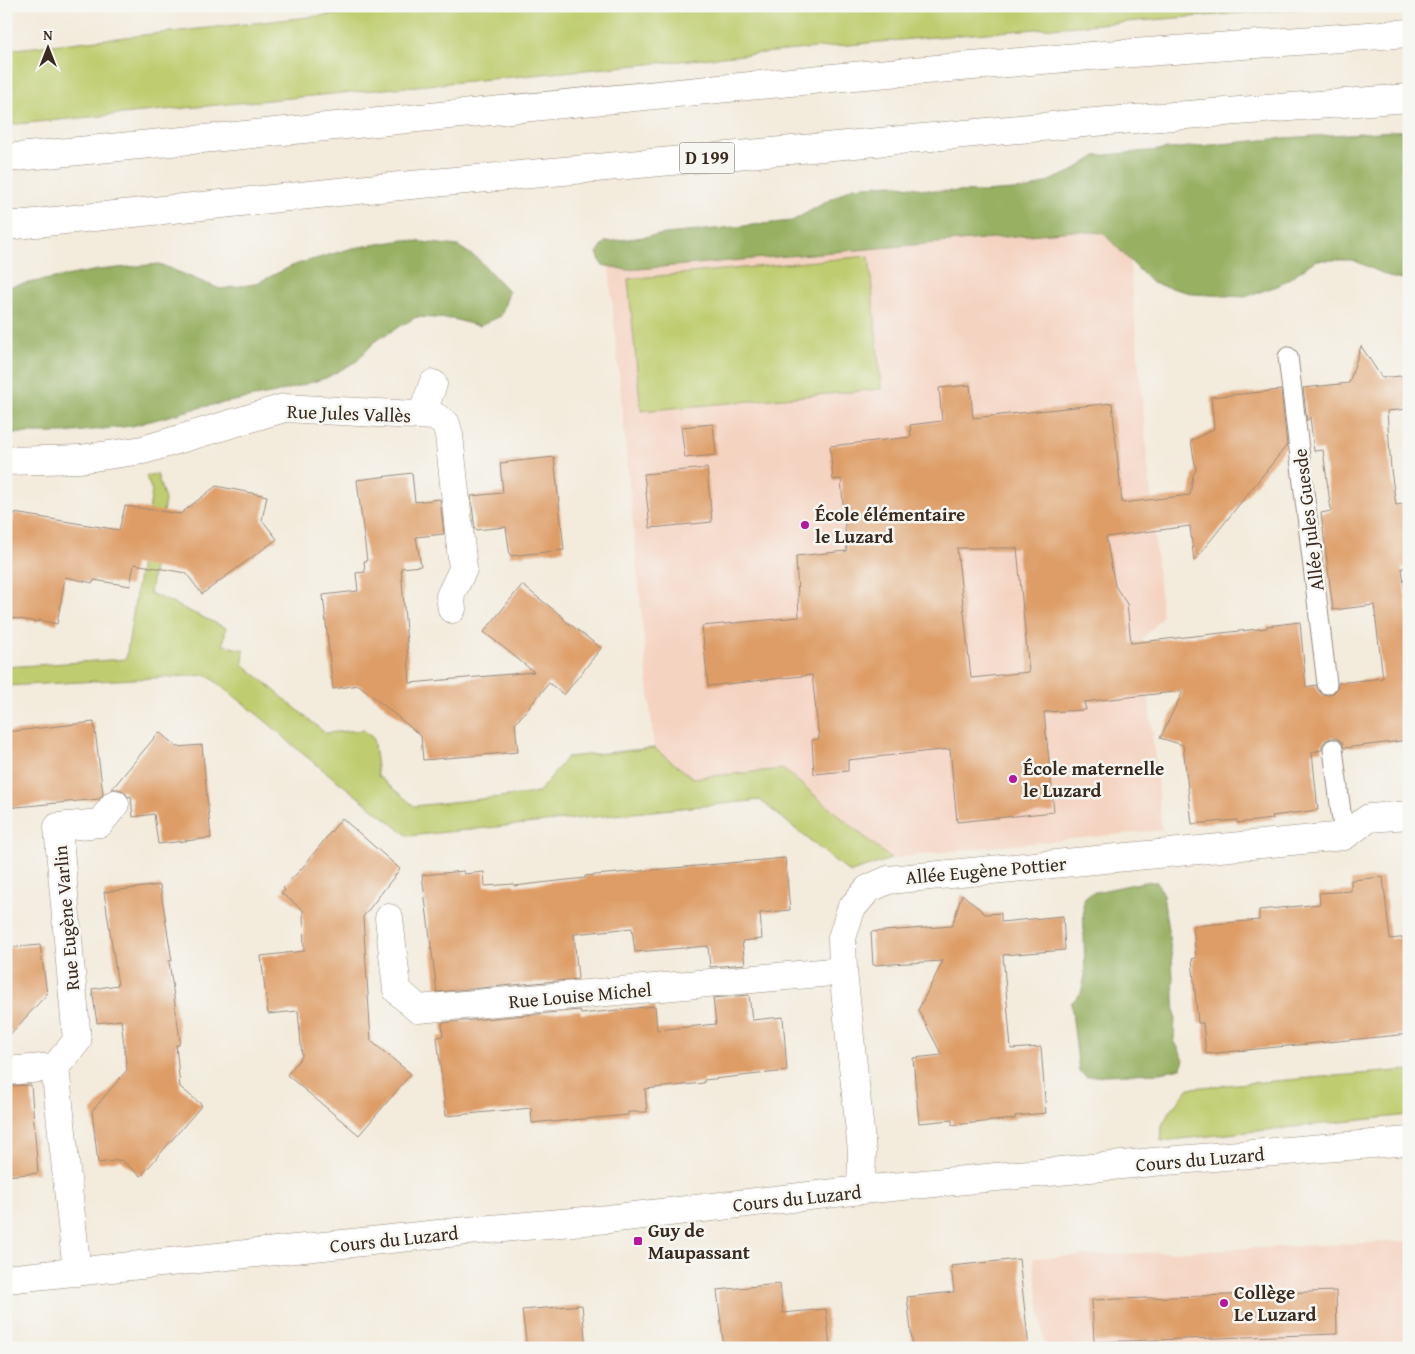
<svg xmlns="http://www.w3.org/2000/svg" width="1415" height="1354" viewBox="0 0 1415 1354" font-family="'Gentium Book Plus',serif">
	<style>
		.built { fill: #f5d3c1 }
		.green { fill: #bfcd6f; stroke: #7d7c46 }
		.forest { fill: #97b062; stroke: #696d40 }
		.building { fill: #de9d66; fill-rule: evenodd }
		.lines { fill: none; stroke-linecap: round; stroke-linejoin: round }
		.lane-casing { stroke: #978a7c; stroke-width: 21 }
		.street-casing { stroke: #978a7c; stroke-width: 29 }
		.highway-casing { stroke: #978a7c; stroke-width: 29 }
		.lane { stroke: #fff; stroke-width: 19 }
		.street { stroke: #fff; stroke-width: 28 }
		.highway { stroke: #fff; stroke-width: 28 }
		.poi-dot { fill: #b5179e; stroke: #f6f6f2; stroke-width: 2 }
		.labels { text-anchor: middle; stroke-width: 5; stroke-linejoin: round; paint-order: stroke }
		.shield { fill: #f6f6f2; stroke: #73675e; stroke-width: 1 }
		.shield-label { font-size: 18px; font-weight: bold; fill: #3b2a1e }
		.street-label { font-size: 19px; fill: #3b2a1e; stroke: #f6f6f2 }
		.poi-label { font-size: 19px; font-weight: bold; fill: #3b2a1e; stroke: #f6f6f2; text-anchor: start }
	</style>
	<rect width="100%" height="100%" fill="#f6f6f2"/>
	<filter id="ink" filterUnits="userSpaceOnUse"><feTurbulence type="fractalNoise" baseFrequency=".02" numOctaves="2"/><feDisplacementMap in="SourceGraphic" scale="10" xChannelSelector="R" yChannelSelector="G"/><feConvolveMatrix kernelMatrix="1 2 1 2 8 2 1 2 1" color-interpolation-filters="sRGB"/></filter>
	<filter id="wash" filterUnits="userSpaceOnUse"><feTurbulence type="fractalNoise" baseFrequency=".0096" numOctaves="4" result="noise"/><feDisplacementMap in="SourceGraphic" scale="20" xChannelSelector="R" yChannelSelector="G"/><feGaussianBlur stdDeviation="1.12" result="paint"/><feColorMatrix in="noise" values="0 0 0 0 0 0 0 0 0 0 0 0 0 0 0 0 0 1.4 0 .05"/><feComposite in="paint" operator="in"/></filter>
	<g filter="url(#wash)">
		<rect width="100%" height="100%" fill="#f3ebdb"/>
		<path class="built" d="M 1125,211 L 1162,617 L 1143,639 L 1162,830 L 941,852 L 891,859 L 783,769 L 693,778 L 654,748 L 608,258 Z
			M 1409,1241 L 1409,1348 L 1045,1348 L 1033,1258 Z"/>
		<path class="green" d="M 410,6 L 1330,6 L 922,38 L 6,125 L 6,50 Z
			M 869,256 L 881,389 L 641,411 L 628,279 Z
			M 157,474 L 165,500 L 150,593 L 226,628 L 223,645 L 244,650 L 243,664 L 325,733 L 363,730 L 373,738 L 378,776 L 414,806 L 538,793 L 567,757 L 654,748 L 693,778 L 783,769 L 891,859 L 854,871 L 850,873 L 760,800 L 408,836 L 298,750 C 270,723 238,699 207,675 L 6,686 L 6,667 L 126,659 L 152,491 L 146,476 Z
			M 1409,1070 L 1409,1115 L 1161,1141 L 1162,1125 L 1171,1110 L 1189,1088 Z"/>
		<path class="forest" d="M 1409,130 L 1409,279 L 1393,278 L 1353,260 L 1316,260 L 1280,285 L 1245,297 L 1194,294 L 1152,283 L 1103,233 L 1074,231 L 627,270 L 602,265 L 597,253 L 605,242 L 666,234 L 792,221 L 853,187 L 892,184 L 936,191 L 983,192 L 1029,189 L 1071,172 L 1096,156 L 1284,138 Z
			M 404,240 L 458,246 L 478,259 L 509,292 L 501,316 L 479,326 L 453,319 L 416,317 L 375,341 L 357,361 L 326,378 L 275,393 L 202,407 L 132,426 L 64,433 L 6,433 L 6,287 L 98,270 L 159,264 L 220,289 L 255,284 L 294,265 L 353,248 Z
			M 1144,882 L 1157,882 L 1163,895 L 1172,958 L 1175,1016 L 1174,1040 L 1184,1060 L 1181,1068 L 1157,1073 L 1104,1075 L 1086,1077 L 1079,1071 L 1071,1003 L 1081,993 L 1085,976 L 1083,899 L 1091,893 Z"/>
		<g id="blocks">
			<path class="building" d="M 1361,346 L 1382,378 L 1409,375 L 1409,409 L 1387,411 L 1391,470 L 1396,505 L 1409,503 L 1409,567 L 1402,568 L 1409,624 L 1409,740 L 1344,748 L 1342,742 L 1337,738 L 1331,738 L 1326,740 L 1322,745 L 1322,750 L 1312,752 L 1318,810 L 1272,816 L 1273,819 L 1237,823 L 1237,820 L 1192,824 L 1183,745 L 1160,738 L 1183,691 L 1084,702 L 1086,710 L 1044,712 L 1054,812 L 957,822 L 950,749 L 848,760 L 848,771 L 814,774 L 812,740 L 819,739 L 812,675 L 708,686 L 702,626 L 799,617 L 796,556 L 847,551 L 841,479 L 833,480 L 830,446 L 911,437 L 910,425 L 942,421 L 939,388 L 970,385 L 973,418 L 1112,403 L 1122,503 L 1190,495 L 1193,475 L 1196,470 L 1191,441 L 1214,429 L 1211,397 L 1281,390 L 1287,445 L 1194,561 L 1190,526 L 1106,537 L 1115,586 L 1127,604 L 1131,643 L 1267,628 L 1267,626 L 1300,622 L 1306,687 L 1316,685 L 1318,690 L 1322,694 L 1329,695 L 1333,693 L 1337,689 L 1338,683 L 1383,678 L 1374,605 L 1333,610 L 1321,513 L 1331,511 L 1323,450 L 1314,451 L 1310,417 L 1307,421 L 1303,388 L 1349,383 ZM 957,548 L 1017,548 L 1029,672 L 971,678 Z
				M 713,424 L 716,455 L 685,458 L 681,427 Z
				M 554,457 L 564,550 L 510,556 L 506,527 L 475,530 L 471,496 L 503,493 L 500,463 Z
				M 707,468 L 712,522 L 650,528 L 644,474 Z
				M 412,473 L 415,502 L 440,499 L 444,534 L 416,537 L 421,566 L 401,568 L 410,683 L 534,672 L 484,632 L 522,585 L 564,618 L 563,619 L 601,648 L 564,695 L 549,683 L 515,724 L 518,752 L 423,760 L 421,736 L 359,685 L 333,689 L 323,595 L 358,591 L 356,573 L 365,572 L 364,561 L 367,561 L 357,480 Z
				M 216,486 L 267,496 L 262,520 L 277,539 L 202,594 L 186,573 L 134,564 L 130,586 L 94,580 L 93,583 L 65,577 L 57,624 L 38,620 L 38,622 L 6,617 L 6,557 L 14,513 L 119,530 L 125,506 L 180,514 Z
				M 94,722 L 103,794 L 99,799 L 6,808 L 6,732 Z
				M 159,732 L 177,747 L 202,745 L 211,838 L 158,844 L 154,814 L 133,817 L 131,796 L 128,797 L 124,791 L 118,789 L 112,789 Z
				M 342,818 L 400,869 L 363,917 L 371,1041 L 411,1074 L 359,1135 L 287,1075 L 302,1056 L 298,1011 L 268,1014 L 261,956 L 304,951 L 303,910 L 281,893 L 285,890 L 283,888 L 302,868 Z
				M 785,858 L 790,910 L 760,913 L 762,939 L 742,941 L 745,964 L 710,967 L 708,946 L 635,952 L 632,928 L 574,934 L 578,979 L 437,992 L 422,875 L 464,871 L 464,874 L 484,872 L 485,886 L 514,884 L 514,886 L 585,878 L 585,876 Z
				M 1383,877 L 1390,939 L 1409,937 L 1409,1034 L 1206,1054 L 1203,1023 L 1198,1023 L 1192,959 L 1196,958 L 1193,926 L 1259,920 L 1259,910 L 1320,904 L 1319,893 L 1351,891 L 1351,880 Z
				M 160,885 L 172,961 L 169,961 L 180,1040 L 179,1045 L 176,1045 L 180,1087 L 202,1105 L 141,1176 L 121,1160 L 98,1163 L 92,1111 L 127,1070 L 121,1020 L 97,1023 L 92,989 L 118,985 L 104,892 Z
				M 962,894 L 985,914 L 1001,913 L 1001,922 L 1063,916 L 1065,950 L 1003,955 L 1011,1049 L 1041,1047 L 1046,1113 L 1015,1116 L 1015,1119 L 952,1125 L 952,1120 L 919,1123 L 913,1058 L 942,1055 L 918,1010 L 943,961 L 873,965 L 871,932 L 952,926 Z
				M 40,945 L 47,994 L 6,1039 L 6,948 Z
				M 749,995 L 752,1020 L 783,1017 L 787,1071 L 704,1080 L 704,1083 L 645,1089 L 647,1112 L 628,1112 L 628,1115 L 551,1122 L 551,1121 L 532,1123 L 531,1108 L 446,1116 L 437,1037 L 443,1036 L 442,1023 L 580,1010 L 581,1014 L 655,1006 L 657,1030 L 716,1024 L 713,998 Z
				M 31,1085 L 38,1173 L 6,1176 L 6,1086 Z
				M 1019,1259 L 1029,1348 L 913,1348 L 907,1297 L 954,1292 L 951,1266 Z
				M 780,1284 L 783,1313 L 826,1309 L 830,1348 L 724,1348 L 717,1290 Z
				M 1336,1291 L 1337,1334 L 1094,1342 L 1092,1300 Z
				M 582,1305 L 586,1348 L 527,1348 L 522,1310 Z"/>
		</g>
	</g>
	<g filter="url(#ink)">
		<use href="#blocks" fill-opacity="0" stroke="#978a7c" stroke-width="1"/>
		<g class="lines">
			<g class="lane-casing">
				<path id="lane" d="M 1288,357 L 1327,684
					M 1333,749 L 1344,836"/>
			</g>
			<g class="street-casing">
				<path id="street" d="M 422,415 L 433,384
					M 6,461 L 80,459 L 143,450 L 284,408 L 434,416 L 446,424 L 449,435 L 463,569 L 450,596 L 452,609
					M 389,918 L 397,990 L 418,1009 L 843,971
					M 6,1071 L 55,1067
					M 861,1190 L 862,1151 L 843,971 L 842,938 L 851,909 L 868,889 L 888,880 L 1344,836 L 1369,818 L 1409,815
					M 77,1272 L 55,1067 L 77,1041 L 58,827 L 100,823 L 115,804
					M 6,1279 L 467,1231 L 608,1219 L 861,1190 L 1153,1162 L 1409,1141"/>
			</g>
			<g class="highway-casing">
				<path id="highway" d="M 6,158 L 842,77 L 1078,57 L 1409,33
					M 6,226 L 368,189 L 1095,122 L 1409,98"/>
			</g>
			<use href="#lane" class="lane"/>
			<use href="#street" class="street"/>
			<use href="#highway" class="highway"/>
		</g>
	</g>
	<g class="poi-dot">
		<circle cx="805" cy="525" r="5"/>
		<circle cx="1013" cy="779" r="5"/>
		<rect x="633" y="1236" width="10" height="10" rx="2.5"/>
		<circle cx="1224" cy="1303" r="5"/>
	</g>
	<g class="labels">
		<rect class="shield" x="679.5" y="142.5" width="55" height="31" rx="4"/>
		<g class="shield-label">
			<text x="707" y="164">D 199</text>
		</g>
		<g class="street-label">
			<text transform="translate(349 413) rotate(2)" y="7">Rue Jules Vallès</text>
			<text transform="translate(1308 520) rotate(-97)" y="7">Allée Jules Guesde</text>
			<text transform="translate(986 870) rotate(-5)" y="7">Allée Eugène Pottier</text>
			<text transform="translate(66 918) rotate(-95)" y="7">Rue Eugène Varlin</text>
			<text transform="translate(580 995) rotate(-5)" y="7">Rue Louise Michel</text>
			<text transform="translate(1200 1159) rotate(-5)" y="7">Cours du Luzard</text>
			<text transform="translate(797 1198) rotate(-6)" y="7">Cours du Luzard</text>
			<text transform="translate(394 1239) rotate(-6)" y="7">Cours du Luzard</text>
		</g>
		<g class="poi-label">
			<text x="815" y="521">École élémentaire<tspan x="815" dy="22">le Luzard</tspan></text>
			<text x="1023" y="775">École maternelle<tspan x="1023" dy="22">le Luzard</tspan></text>
			<text x="648" y="1237">Guy de<tspan x="648" dy="22">Maupassant</tspan></text>
			<text x="1234" y="1299">Collège<tspan x="1234" dy="22">Le Luzard</tspan></text>
		</g>
	</g>
	<rect width="1415" height="1354" fill="none" stroke="#f6f6f2" stroke-width="25"/>
	<g transform="translate(48 48)" stroke="#f6f6f2" stroke-width="4" paint-order="stroke">
	<path d="M0-4L9 19L0 12L-9 19Z" fill="#3b2a1e"/>
	<text y="-8" font-size="14" font-weight="bold" text-anchor="middle" fill="#3b2a1e">N</text>
	</g>
</svg>
